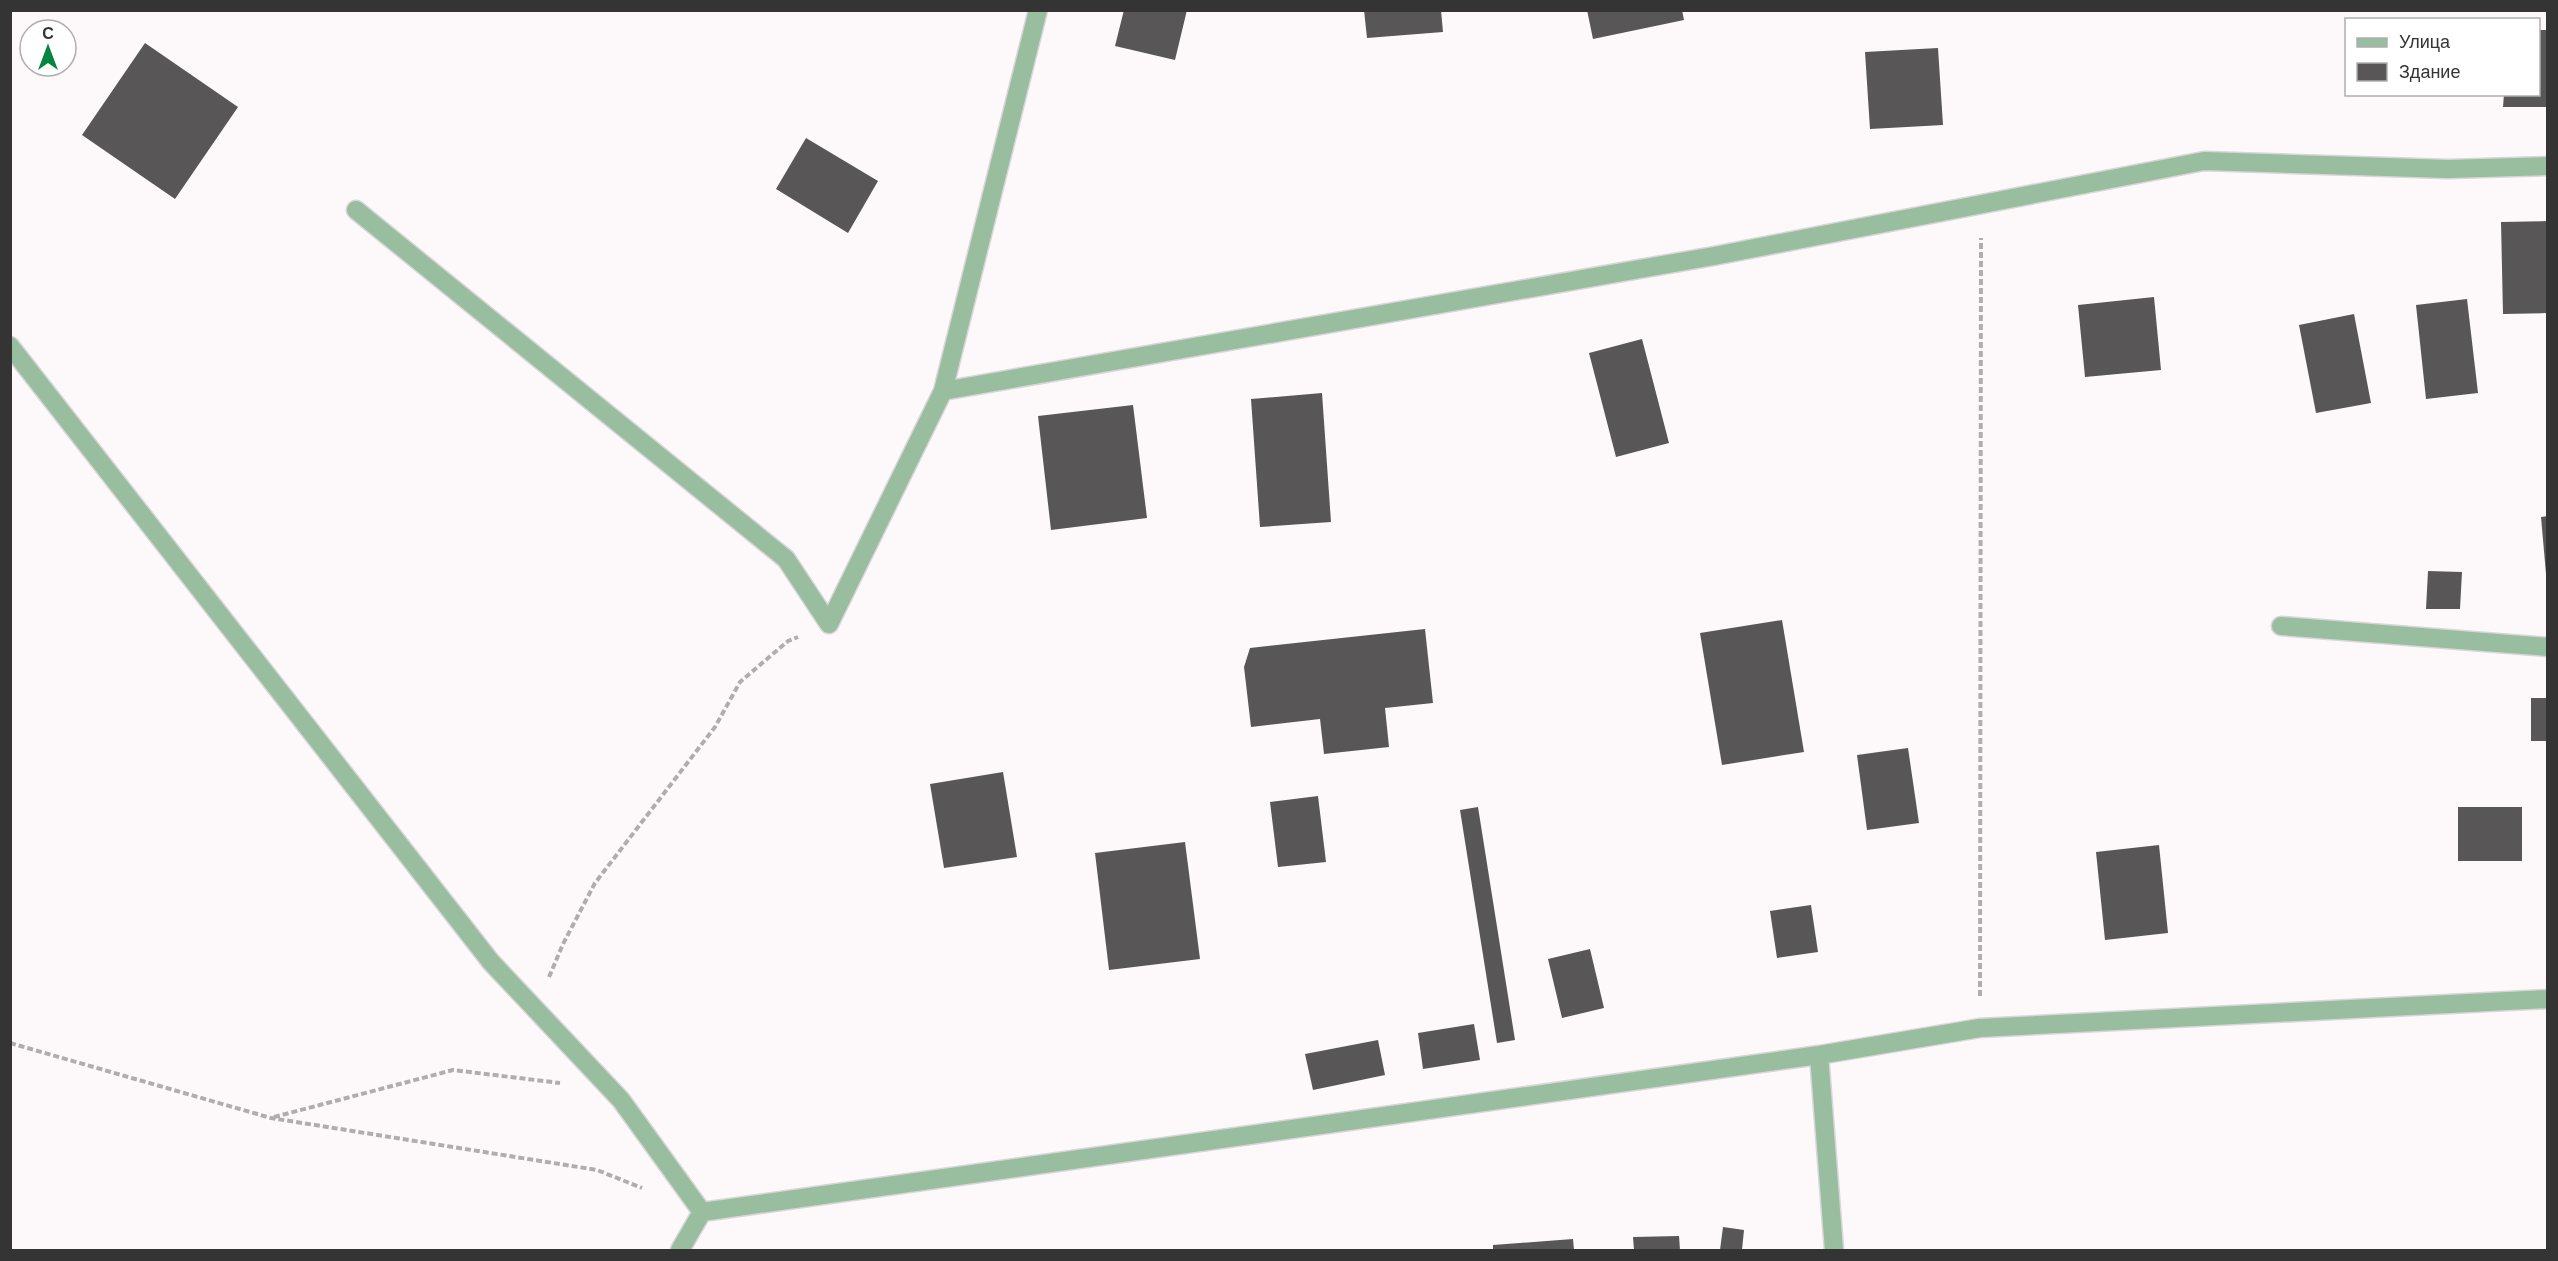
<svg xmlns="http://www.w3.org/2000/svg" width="2558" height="1261" viewBox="0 0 2558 1261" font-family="Helvetica,sans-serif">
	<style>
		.building { fill: #595657 }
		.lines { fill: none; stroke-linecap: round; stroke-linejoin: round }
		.minor-casing { stroke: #d9d6d7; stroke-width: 21 }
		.path { stroke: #b0adae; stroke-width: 4; stroke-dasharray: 6 3; stroke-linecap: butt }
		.minor { stroke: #98bd9f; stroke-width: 18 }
	</style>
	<rect width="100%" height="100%" fill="#fdf9fb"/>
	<path class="building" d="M 1124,10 L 1187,10 L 1175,60 L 1115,46 Z
		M 1364,10 L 1441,10 L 1443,32 L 1367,38 Z
		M 1587,10 L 1682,10 L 1684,20 L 1593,39 Z
		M 2538,30 L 2548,30 L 2548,107 L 2503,107 L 2504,94 L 2538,94 Z
		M 145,43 L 238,107 L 175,199 L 82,135 Z
		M 1938,48 L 1943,125 L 1870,129 L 1865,52 Z
		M 806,138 L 878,181 L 848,233 L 776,189 Z
		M 2548,221 L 2548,313 L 2503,314 L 2501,222 Z
		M 2154,297 L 2161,370 L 2085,377 L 2078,305 Z
		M 2467,299 L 2478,393 L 2426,399 L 2416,305 Z
		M 2354,314 L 2371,403 L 2316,413 L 2299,325 Z
		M 1642,339 L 1669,443 L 1616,457 L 1589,353 Z
		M 1322,393 L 1331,522 L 1260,527 L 1251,399 Z
		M 1133,405 L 1147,518 L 1051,530 L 1038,416 Z
		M 2548,516 L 2548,574 L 2546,574 L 2541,517 Z
		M 2428,571 L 2462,572 L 2460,609 L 2426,609 Z
		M 1782,620 L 1804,752 L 1722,765 L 1700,633 Z
		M 1425,629 L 1433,703 L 1385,708 L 1389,747 L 1324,754 L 1320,719 L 1251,727 L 1244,667 L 1250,648 Z
		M 2531,698 L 2548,698 L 2548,741 L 2531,741 Z
		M 1908,748 L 1919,823 L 1867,830 L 1857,755 Z
		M 1003,772 L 1017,857 L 944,868 L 930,784 Z
		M 1318,796 L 1326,862 L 1278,867 L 1270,802 Z
		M 1478,807 L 1515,1040 L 1497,1043 L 1460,810 Z
		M 2458,807 L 2522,807 L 2522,861 L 2458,861 Z
		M 1185,842 L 1200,959 L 1109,970 L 1095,853 Z
		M 2159,845 L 2168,933 L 2105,940 L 2096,852 Z
		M 1811,905 L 1818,952 L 1777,958 L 1770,911 Z
		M 1590,949 L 1604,1008 L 1562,1018 L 1548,959 Z
		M 1474,1024 L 1480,1060 L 1423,1069 L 1418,1033 Z
		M 1378,1040 L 1385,1075 L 1313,1090 L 1305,1054 Z
		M 1723,1227 L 1744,1230 L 1742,1250 L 1720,1250 Z
		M 1679,1236 L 1680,1250 L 1634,1250 L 1633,1237 Z
		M 1573,1239 L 1574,1250 L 1493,1250 L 1493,1245 Z"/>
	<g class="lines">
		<g class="minor-casing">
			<path id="minor" d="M 356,210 L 786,559 L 829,624
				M 10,346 L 491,962 L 621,1100 L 702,1212 L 1819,1055 L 1980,1028 L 2548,999
				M 943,391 L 1714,256 L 2204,161 L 2448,169 L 2548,166
				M 829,624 L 943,391 L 1038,10
				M 2281,626 L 2548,647
				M 1819,1055 L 1834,1250
				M 680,1250 L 702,1212"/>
		</g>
		<path class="path" d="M 549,977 L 563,944 L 595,883 L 715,727 L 740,682 L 788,641 L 798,637
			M 1980,996 L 1981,238
			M 10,1043 L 271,1118 L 597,1170 L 642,1188
			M 274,1117 L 453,1070 L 560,1083"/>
		<use href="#minor" class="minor"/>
	</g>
	<rect width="2558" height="1261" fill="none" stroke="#353434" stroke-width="24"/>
	<rect x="2345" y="18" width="195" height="78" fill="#ffffff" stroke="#aeaeae" stroke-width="1.5"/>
	<rect x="2357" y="38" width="30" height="9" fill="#98bd9f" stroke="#aeaeae" stroke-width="1.5"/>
	<text x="2399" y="48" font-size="18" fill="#353434">Улица</text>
	<rect x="2357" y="63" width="30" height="18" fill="#595657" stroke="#aeaeae" stroke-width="1.5"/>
	<text x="2399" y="78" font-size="18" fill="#353434">Здание</text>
	<g transform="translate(48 48)"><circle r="28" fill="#ffffff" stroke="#aeaeae" stroke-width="1.5"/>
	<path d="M0-4.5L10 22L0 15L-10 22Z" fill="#048540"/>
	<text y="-9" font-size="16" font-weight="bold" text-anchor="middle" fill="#353434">С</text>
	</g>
</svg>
